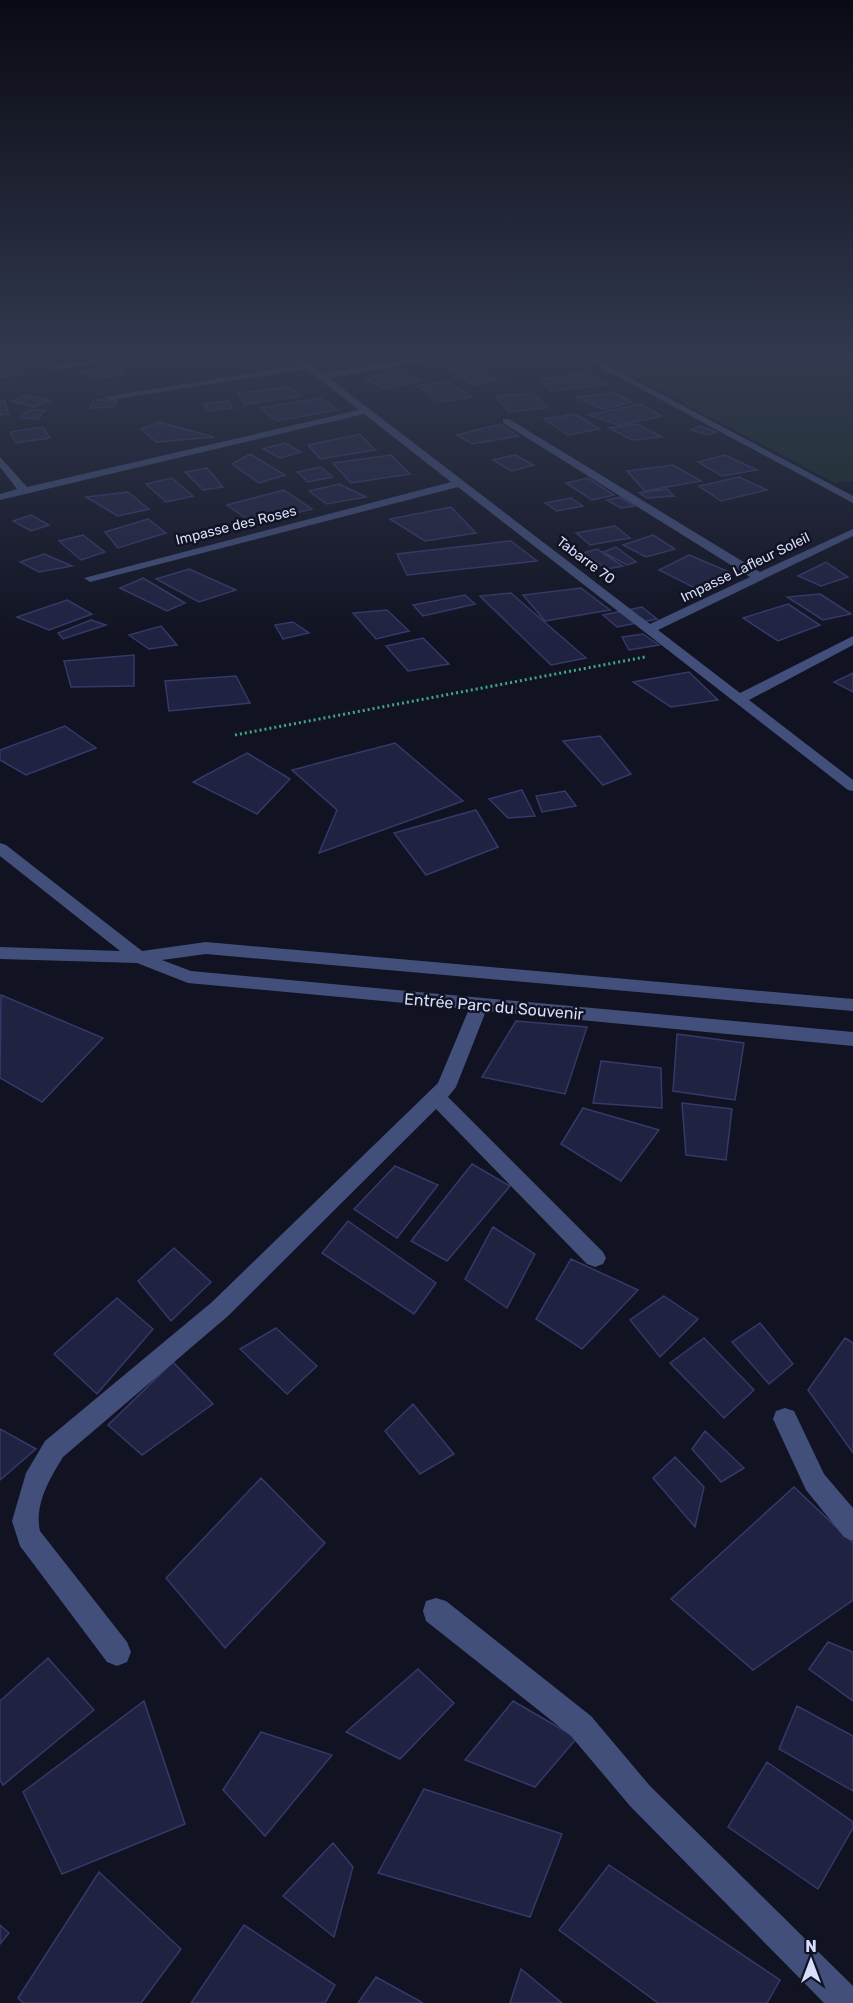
<svg xmlns="http://www.w3.org/2000/svg" width="853" height="2003" viewBox="0 0 853 2003" font-family="Rubik,sans-serif">
	<style>
		.green { fill: #152b24 }
		.building { fill: #202241; stroke: #35396a; stroke-width: 1.5 }
		.lines { fill: none; stroke-linecap: round; stroke-linejoin: round }
		.path { stroke: #3fa784; stroke-width: 3; stroke-dasharray: 2 3; stroke-linecap: butt }
		.minor { fill: #424f7b; fill-rule: evenodd }
		.labels { text-anchor: middle; stroke-width: 5; stroke-linejoin: round; paint-order: stroke }
		.far-street-label { font-size: 14px; fill: #d7ddfa; stroke: #111322 }
		.street-label { font-size: 16px; fill: #d7ddfa; stroke: #111322 }
	</style>
	<rect width="100%" height="100%" fill="#111322"/>
	<path class="green" d="M 600,359 L 853,359 L 853,481 L 835,483 Z"/>
	<path class="building" d="M 10,364 L 24,374 L 0,377 L 0,366 Z
		M 116,365 L 123,373 L 97,379 L 80,371 Z
		M 477,368 L 496,379 L 475,385 L 448,370 Z
		M 401,371 L 421,380 L 385,389 L 365,379 Z
		M 588,372 L 607,385 L 551,391 L 541,380 Z
		M 447,381 L 472,397 L 441,402 L 417,386 Z
		M 289,387 L 302,396 L 245,404 L 237,393 Z
		M 533,393 L 547,408 L 509,412 L 496,396 Z
		M 615,393 L 632,402 L 602,409 L 576,397 Z
		M 29,395 L 50,401 L 33,407 L 12,401 Z
		M 321,398 L 337,410 L 276,421 L 261,408 Z
		M 94,400 L 117,400 L 114,407 L 90,408 Z
		M 4,401 L 9,414 L 0,415 L 0,402 Z
		M 228,401 L 233,408 L 209,411 L 204,404 Z
		M 640,404 L 662,416 L 619,425 L 588,415 Z
		M 28,410 L 45,410 L 38,419 L 21,418 Z
		M 575,414 L 600,429 L 568,435 L 544,419 Z
		M 159,422 L 214,437 L 156,442 L 141,429 Z
		M 500,424 L 518,436 L 472,444 L 457,435 Z
		M 637,424 L 662,437 L 632,440 L 609,428 Z
		M 700,426 L 716,432 L 707,435 L 691,430 Z
		M 43,427 L 50,438 L 16,443 L 10,432 Z
		M 360,434 L 375,450 L 320,459 L 308,445 Z
		M 285,443 L 301,452 L 280,458 L 263,449 Z
		M 250,454 L 285,475 L 259,483 L 232,464 Z
		M 391,455 L 410,474 L 351,483 L 333,463 Z
		M 515,455 L 534,465 L 512,471 L 493,460 Z
		M 725,455 L 757,470 L 722,476 L 698,462 Z
		M 673,465 L 701,481 L 645,491 L 627,471 Z
		M 321,467 L 333,477 L 308,482 L 297,472 Z
		M 207,468 L 223,487 L 203,490 L 185,472 Z
		M 739,477 L 767,490 L 721,501 L 699,486 Z
		M 172,478 L 193,496 L 166,502 L 146,484 Z
		M 588,478 L 614,495 L 592,500 L 566,483 Z
		M 339,484 L 366,497 L 327,504 L 309,491 Z
		M 667,489 L 674,496 L 647,498 L 639,493 Z
		M 284,490 L 312,509 L 254,524 L 227,505 Z
		M 128,492 L 149,509 L 118,516 L 86,497 Z
		M 620,497 L 634,506 L 621,508 L 607,500 Z
		M 571,498 L 583,506 L 557,511 L 545,503 Z
		M 451,507 L 476,533 L 425,541 L 390,519 Z
		M 31,515 L 49,525 L 31,531 L 13,521 Z
		M 148,519 L 166,533 L 118,548 L 105,532 Z
		M 615,526 L 630,538 L 590,545 L 576,533 Z
		M 83,535 L 105,552 L 81,560 L 59,541 Z
		M 653,535 L 675,549 L 646,557 L 623,545 Z
		M 511,541 L 537,561 L 407,575 L 397,554 Z
		M 616,547 L 636,562 L 627,565 L 603,552 Z
		M 597,549 L 623,566 L 607,569 L 583,553 Z
		M 44,554 L 72,566 L 39,572 L 20,562 Z
		M 689,555 L 732,573 L 697,589 L 659,570 Z
		M 826,562 L 848,577 L 821,586 L 798,576 Z
		M 189,569 L 236,590 L 199,602 L 156,579 Z
		M 143,578 L 185,603 L 167,611 L 120,588 Z
		M 581,588 L 610,610 L 545,621 L 523,595 Z
		M 511,593 L 586,658 L 551,665 L 480,596 Z
		M 820,594 L 851,614 L 823,620 L 787,597 Z
		M 465,595 L 475,604 L 423,616 L 413,605 Z
		M 67,600 L 92,614 L 49,630 L 17,617 Z
		M 788,604 L 820,625 L 778,641 L 743,618 Z
		M 642,607 L 657,619 L 617,627 L 603,615 Z
		M 387,610 L 409,631 L 376,639 L 353,613 Z
		M 91,620 L 106,625 L 63,639 L 58,633 Z
		M 293,622 L 309,633 L 283,639 L 275,625 Z
		M 161,626 L 177,645 L 149,649 L 129,635 Z
		M 643,634 L 659,645 L 629,650 L 622,637 Z
		M 423,638 L 449,664 L 408,671 L 386,646 Z
		M 134,655 L 134,686 L 71,687 L 64,661 Z
		M 689,672 L 718,700 L 671,707 L 633,682 Z
		M 853,673 L 853,692 L 834,682 Z
		M 236,676 L 250,703 L 169,711 L 165,681 Z
		M 65,726 L 96,748 L 26,775 L 0,760 L 0,750 Z
		M 600,736 L 631,774 L 603,785 L 563,741 Z
		M 395,743 L 463,801 L 319,853 L 337,810 L 292,770 Z
		M 247,753 L 290,779 L 257,814 L 193,782 Z
		M 522,790 L 535,816 L 508,818 L 489,799 Z
		M 565,791 L 576,806 L 542,812 L 536,796 Z
		M 476,810 L 498,847 L 426,875 L 394,833 Z
		M 1,995 L 103,1038 L 42,1102 L 0,1078 Z
		M 516,1021 L 587,1027 L 565,1094 L 482,1077 Z
		M 677,1034 L 744,1043 L 735,1100 L 673,1091 Z
		M 601,1061 L 661,1068 L 662,1108 L 593,1103 Z
		M 682,1103 L 732,1109 L 726,1160 L 686,1155 Z
		M 583,1108 L 659,1130 L 621,1181 L 561,1144 Z
		M 472,1164 L 510,1186 L 447,1261 L 411,1241 Z
		M 395,1166 L 438,1185 L 397,1238 L 354,1209 Z
		M 348,1221 L 436,1283 L 414,1314 L 322,1253 Z
		M 493,1227 L 535,1254 L 507,1308 L 465,1279 Z
		M 174,1248 L 211,1282 L 171,1321 L 138,1281 Z
		M 571,1259 L 638,1290 L 582,1349 L 536,1319 Z
		M 664,1296 L 698,1319 L 660,1357 L 630,1320 Z
		M 117,1298 L 153,1329 L 97,1394 L 54,1354 Z
		M 760,1323 L 793,1364 L 769,1384 L 732,1342 Z
		M 276,1328 L 317,1366 L 287,1394 L 240,1349 Z
		M 704,1338 L 754,1390 L 724,1418 L 670,1363 Z
		M 845,1338 L 853,1343 L 853,1453 L 808,1390 Z
		M 173,1362 L 213,1404 L 142,1455 L 108,1425 Z
		M 413,1404 L 454,1454 L 420,1474 L 385,1431 Z
		M 0,1429 L 36,1449 L 0,1480 Z
		M 705,1431 L 744,1468 L 721,1482 L 692,1449 Z
		M 675,1457 L 704,1487 L 695,1527 L 653,1478 Z
		M 261,1478 L 325,1543 L 225,1648 L 166,1578 Z
		M 794,1487 L 853,1543 L 853,1600 L 753,1670 L 671,1599 Z
		M 828,1642 L 853,1652 L 853,1701 L 809,1669 Z
		M 48,1658 L 94,1710 L 3,1785 L 0,1780 L 0,1701 Z
		M 418,1669 L 454,1703 L 400,1759 L 346,1732 Z
		M 144,1701 L 185,1824 L 62,1874 L 23,1792 Z
		M 513,1701 L 577,1738 L 535,1787 L 465,1760 Z
		M 797,1706 L 853,1736 L 853,1791 L 779,1749 Z
		M 261,1732 L 332,1755 L 265,1836 L 223,1790 Z
		M 767,1762 L 853,1822 L 853,1828 L 818,1889 L 728,1827 Z
		M 424,1789 L 562,1834 L 530,1917 L 378,1873 Z
		M 333,1843 L 353,1867 L 334,1937 L 283,1896 Z
		M 609,1865 L 780,1980 L 767,2003 L 658,2003 L 559,1930 Z
		M 99,1872 L 181,1949 L 141,2003 L 23,2003 L 18,1998 Z
		M 0,1925 L 9,1933 L 0,1944 Z
		M 244,1925 L 335,1985 L 325,2003 L 191,2003 Z
		M 521,1969 L 562,2003 L 510,2003 Z
		M 376,1977 L 423,2003 L 358,2003 Z"/>
	<g class="lines">
		<path class="path" d="M 235,735 L 645,657"/>
		<path class="minor" d="M 103,359 L 124,359 L 54,370 L 50,367 Z
			M 295,359 L 304,359 L 323,373 L 409,359 L 425,359 L 421,362 L 329,378 L 650,624 L 750,577 L 503,423 L 503,419 L 509,419 L 760,572 L 853,529 L 853,536 L 658,630 L 740,693 L 853,636 L 853,645 L 749,700 L 853,780 L 853,791 L 848,790 L 458,487 L 90,582 L 84,578 L 451,482 L 364,414 L 0,500 L 0,494 L 17,489 L 0,467 L 0,457 L 27,487 L 359,410 L 306,369 L 110,400 L 105,397 L 301,365 Z
			M 585,359 L 595,359 L 853,496 L 853,503 Z
			M 0,843 L 6,845 L 142,951 L 206,942 L 853,999 L 853,1011 L 206,954 L 162,960 L 191,971 L 853,1032 L 853,1046 L 486,1011 L 456,1087 L 448,1097 L 603,1252 L 606,1258 L 603,1264 L 595,1267 L 587,1264 L 436,1109 L 228,1316 L 63,1457 C 50,1478 34,1505 40,1531 L 127,1642 L 131,1652 L 127,1662 L 117,1666 L 107,1662 L 20,1546 L 12,1521 L 26,1473 L 45,1441 L 212,1302 L 438,1083 L 469,1009 L 188,983 L 137,963 L 0,959 L 0,947 L 120,951 L 0,856 Z
			M 785,1408 L 794,1411 L 824,1474 L 853,1508 L 853,1541 L 844,1537 L 806,1490 L 773,1419 L 776,1411 Z
			M 436,1598 L 446,1601 L 591,1716 L 650,1786 L 853,1986 L 853,2003 L 824,2003 L 630,1806 L 571,1736 L 426,1621 L 423,1611 L 426,1601 Z"/>
	</g>
	<linearGradient id="sky" x2="0" y2="1"><stop stop-color="#090a13"/><stop offset="0.56" stop-color="#32394f"/><stop offset="1" stop-color="#32394f" stop-opacity="0"/></linearGradient>
	<rect width="853" height="639" fill="url(#sky)"/>
	<g class="labels">
		<g class="far-street-label">
			<text transform="translate(236 525) rotate(-14)" y="5">Impasse des Roses</text>
			<text transform="translate(586 560) rotate(37)" y="5">Tabarre 70</text>
			<text transform="translate(745 567) rotate(-26)" y="5">Impasse Lafleur Soleil</text>
		</g>
		<g class="street-label">
			<text transform="translate(494 1006) rotate(5)" y="6">Entrée Parc du Souvenir</text>
		</g>
	</g>
	<g transform="translate(811 1961)" stroke="#111322" stroke-width="4.5" paint-order="stroke">
	<path d="M0-4.5L10 22L0 15L-10 22Z" fill="#d7ddfa"/>
	<text y="-9" font-size="16" font-weight="bold" text-anchor="middle" fill="#d7ddfa">N</text>
	</g>
</svg>
